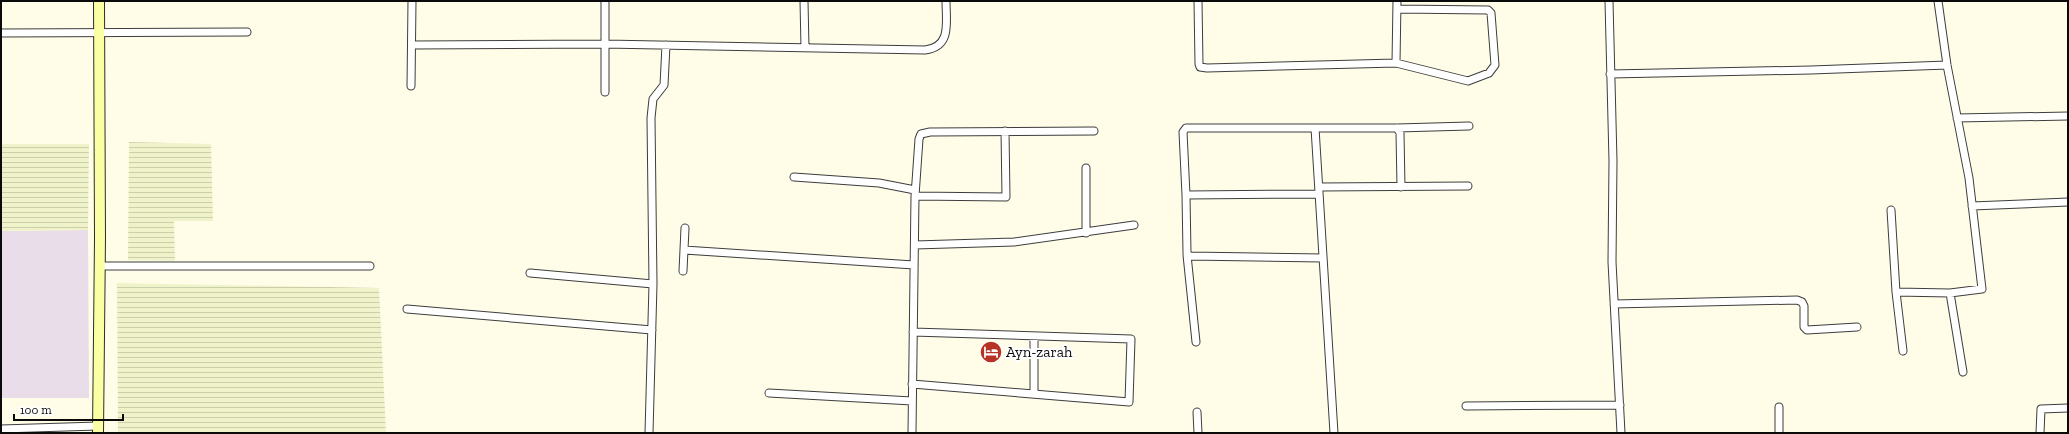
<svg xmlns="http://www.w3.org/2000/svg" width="2069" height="434" viewBox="0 0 2069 434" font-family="'Zilla Slab',serif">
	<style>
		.industrial { fill: #e9dde9 }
		.farmland { fill: url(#farmland-rules) }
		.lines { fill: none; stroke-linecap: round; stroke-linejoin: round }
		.street-casing { stroke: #3d3d3d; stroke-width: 9 }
		.secondary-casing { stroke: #2c2c2c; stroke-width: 12 }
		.street { stroke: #fff; stroke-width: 7 }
		.secondary { stroke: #fbfea3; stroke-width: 10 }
		.labels { text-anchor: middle; stroke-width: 4; stroke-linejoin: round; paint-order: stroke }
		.poi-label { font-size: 15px; fill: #0a0a0a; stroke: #fff; text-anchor: start }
	</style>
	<defs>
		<pattern id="farmland-rules" width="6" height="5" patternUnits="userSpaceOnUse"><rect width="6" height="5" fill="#f0f3c9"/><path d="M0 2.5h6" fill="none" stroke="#cccfab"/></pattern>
	</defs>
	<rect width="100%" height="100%" fill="#fffde7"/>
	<path class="industrial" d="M 88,230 L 89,398 L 1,398 L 1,231 Z"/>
	<path class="farmland" d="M 129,142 L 211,144 L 213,221 L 174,221 L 175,261 L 128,260 Z
		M 1,144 L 89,144 L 88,230 L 1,231 Z
		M 117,283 L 379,288 L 386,433 L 118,433 Z"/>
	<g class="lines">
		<g class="street-casing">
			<path id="street" d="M 605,1 L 605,92
				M 804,1 L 805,48
				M 1198,1 L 1199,64 L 1200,67 L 1207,68 L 1396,63 L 1397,1
				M 1609,1 L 1613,161 L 1612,262 L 1621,433
				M 1,33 L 247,32
				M 412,45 L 605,44 L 925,50 C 952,47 946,22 946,1
				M 1396,63 L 1468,81 L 1489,73 L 1495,65 L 1491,13 L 1488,10 L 1397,9
				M 1610,74 L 1811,70 L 1947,65
				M 411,86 L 412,1
				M 1957,118 L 2068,116
				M 1315,128 L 1334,433
				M 1397,128 L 1400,133 L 1401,187
				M 1086,168 L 1086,233
				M 794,177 L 879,183 L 915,190
				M 1319,187 L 1468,186
				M 1319,194 L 1186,195 L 1183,132 L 1186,128 L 1397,128 L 1469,126
				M 1186,195 L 1187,253 L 1189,256 L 1323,258
				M 915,196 L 1006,197 L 1005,131
				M 1972,206 L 2068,202
				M 1891,210 L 1896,292
				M 915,245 L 1014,242 L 1134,225
				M 684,250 L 914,265
				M 1187,255 L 1196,342
				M 100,266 L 370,266
				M 683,271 L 685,228
				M 530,273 L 653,284 L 649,433
				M 653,284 L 651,118 L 653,99 L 664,85 L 666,45
				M 1950,293 L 1963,372
				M 1614,304 L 1797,300 L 1802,302 L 1804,306 L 1804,327 L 1807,330 L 1857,327
				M 407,309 L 652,330
				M 1903,351 L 1896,292 L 1950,293 L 1982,289 L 1969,178 L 1947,65 L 1938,1
				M 912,384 L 1129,402 L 1131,339 L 913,332
				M 769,393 L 912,401
				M 1034,394 L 1034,336
				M 1466,406 L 1620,405
				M 1197,412 L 1198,433
				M 1,429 L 98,426
				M 912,433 L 915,196 L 919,139 L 921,134 L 930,132 L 1094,131
				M 1779,433 L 1779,407
				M 2040,433 L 2041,409 L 2068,408"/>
		</g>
		<g class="secondary-casing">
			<path id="secondary" d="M 98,433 L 100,238 L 99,1"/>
		</g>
		<use href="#street" class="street"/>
		<use href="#secondary" class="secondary"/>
	</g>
	<defs>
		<g id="hotel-disc" transform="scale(1.15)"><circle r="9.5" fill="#b63326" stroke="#fff"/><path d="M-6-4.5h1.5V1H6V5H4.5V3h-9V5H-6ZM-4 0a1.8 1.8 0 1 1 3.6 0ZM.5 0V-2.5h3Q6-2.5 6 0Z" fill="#fff"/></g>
	</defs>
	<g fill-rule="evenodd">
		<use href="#hotel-disc" x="991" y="352"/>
	</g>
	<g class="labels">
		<g class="poi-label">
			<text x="1006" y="357">Ayn-zarah</text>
		</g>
	</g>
	<rect width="2069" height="434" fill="none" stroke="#0a0a0a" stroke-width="4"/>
	<path d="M14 414v6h109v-6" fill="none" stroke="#0a0a0a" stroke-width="2"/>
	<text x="20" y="414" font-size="12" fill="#0a0a0a" stroke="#ffffff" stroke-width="3" paint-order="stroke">100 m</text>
</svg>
